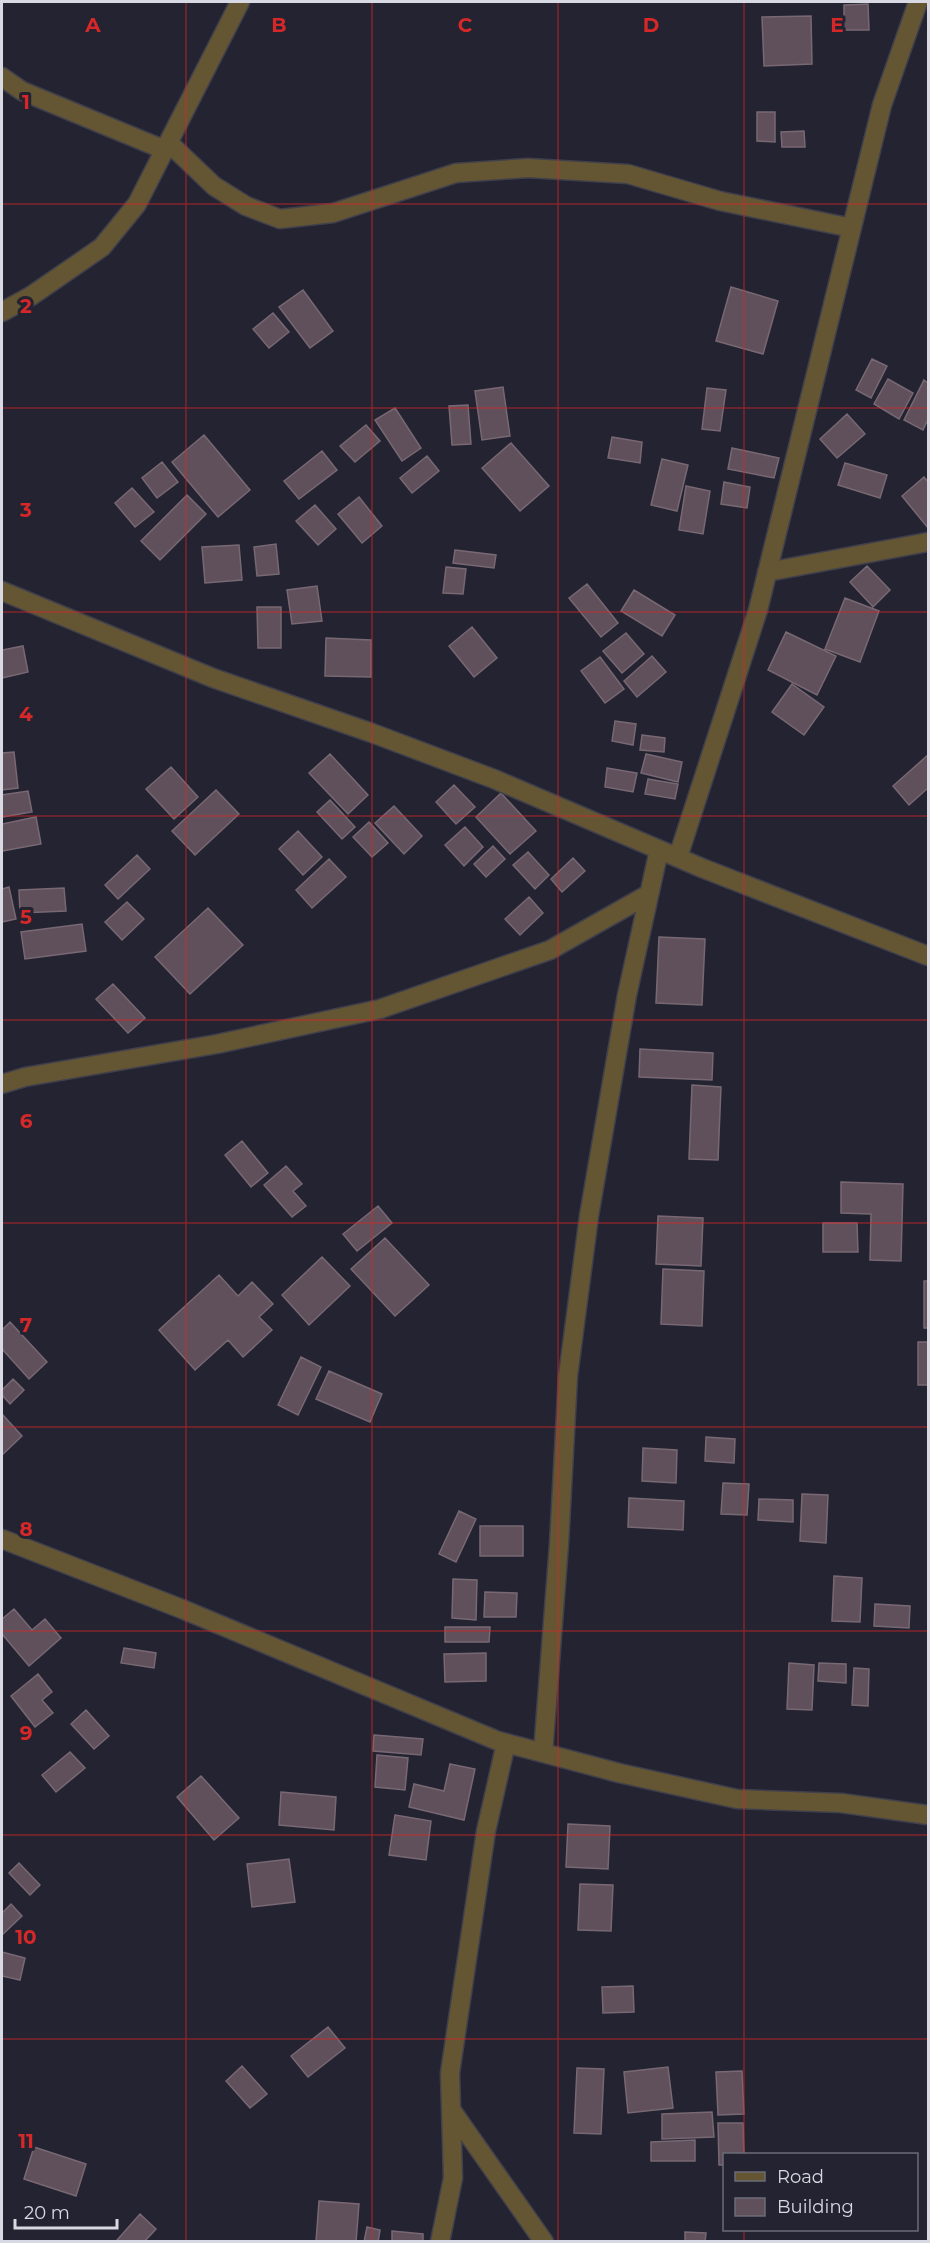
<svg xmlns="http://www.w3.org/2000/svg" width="930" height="2243" viewBox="0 0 930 2243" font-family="Montserrat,sans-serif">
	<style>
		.building { fill: #60505b; stroke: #786873; stroke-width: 1.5 }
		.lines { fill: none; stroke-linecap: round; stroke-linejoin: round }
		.street-casing { stroke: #40404d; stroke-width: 21 }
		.street { stroke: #645533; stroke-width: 18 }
		.grid { fill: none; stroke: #d62828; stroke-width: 1.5; stroke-opacity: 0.55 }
		.grid-label { font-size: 20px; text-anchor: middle; font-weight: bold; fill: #d62828; stroke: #232331; stroke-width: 6; stroke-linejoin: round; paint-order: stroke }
	</style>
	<rect width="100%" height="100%" fill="#232331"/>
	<path class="building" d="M 868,4 L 869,30 L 844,30 L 844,5 Z
		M 811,16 L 812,64 L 764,66 L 762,17 Z
		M 757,112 L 775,112 L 775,142 L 757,141 Z
		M 804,131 L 805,147 L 782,147 L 781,132 Z
		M 731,287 L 778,301 L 763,354 L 716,341 Z
		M 303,290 L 333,331 L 310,348 L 279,307 Z
		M 273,313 L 289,332 L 269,348 L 253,329 Z
		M 872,359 L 887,366 L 871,398 L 856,390 Z
		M 888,379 L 913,393 L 899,419 L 874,404 Z
		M 924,380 L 928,383 L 928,419 L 923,430 L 904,420 Z
		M 503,387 L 510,436 L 482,440 L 475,391 Z
		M 707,388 L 726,390 L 720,431 L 702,429 Z
		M 468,405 L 471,444 L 452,445 L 449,406 Z
		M 395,408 L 421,448 L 402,461 L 375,420 Z
		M 847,414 L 865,434 L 837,458 L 820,439 Z
		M 366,425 L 380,441 L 355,462 L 340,446 Z
		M 204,435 L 250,490 L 218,517 L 172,462 Z
		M 612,437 L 642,442 L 640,463 L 608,458 Z
		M 511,443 L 549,486 L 520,511 L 482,468 Z
		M 732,448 L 779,458 L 774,478 L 728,469 Z
		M 322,451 L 337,470 L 299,499 L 284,481 Z
		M 427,456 L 439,471 L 412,493 L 400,478 Z
		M 662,459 L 688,465 L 677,511 L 651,505 Z
		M 162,462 L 178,482 L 157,498 L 142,478 Z
		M 845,463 L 887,475 L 880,498 L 838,485 Z
		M 924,477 L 928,482 L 928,528 L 902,496 Z
		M 724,482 L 750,487 L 747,508 L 721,504 Z
		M 686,486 L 710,491 L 703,534 L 679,530 Z
		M 132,488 L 154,512 L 135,527 L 115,503 Z
		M 187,495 L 206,514 L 160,560 L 141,541 Z
		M 359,497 L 382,526 L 362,543 L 338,514 Z
		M 315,505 L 336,529 L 318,545 L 296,521 Z
		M 276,544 L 279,574 L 257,576 L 254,547 Z
		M 239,545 L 242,580 L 205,583 L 202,547 Z
		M 455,550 L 496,555 L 494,568 L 453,563 Z
		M 867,566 L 890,590 L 873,607 L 850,582 Z
		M 446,567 L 466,569 L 463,594 L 443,593 Z
		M 587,584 L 618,623 L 601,637 L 569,598 Z
		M 317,586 L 322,621 L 292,624 L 287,590 Z
		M 634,590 L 675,615 L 662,636 L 621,611 Z
		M 845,598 L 879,611 L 860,662 L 825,649 Z
		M 257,607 L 281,607 L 281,648 L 258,648 Z
		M 472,627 L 497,658 L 474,677 L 449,646 Z
		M 786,632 L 836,656 L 817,695 L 768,670 Z
		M 626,633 L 644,654 L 622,673 L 603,651 Z
		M 326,638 L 371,640 L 371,677 L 325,676 Z
		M 23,646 L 28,672 L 2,678 L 2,650 Z
		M 652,656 L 666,672 L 637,697 L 624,681 Z
		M 600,657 L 624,689 L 605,703 L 581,671 Z
		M 792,684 L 824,707 L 804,735 L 772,712 Z
		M 615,721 L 636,724 L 633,745 L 612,741 Z
		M 642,735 L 665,738 L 664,752 L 640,750 Z
		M 14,752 L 18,788 L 2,790 L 2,753 Z
		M 330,754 L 368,795 L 348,814 L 309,773 Z
		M 646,754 L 682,762 L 678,782 L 641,773 Z
		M 928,755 L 928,788 L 909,805 L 893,786 Z
		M 171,767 L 198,797 L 174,819 L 146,789 Z
		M 607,768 L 637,773 L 633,792 L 605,787 Z
		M 648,779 L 678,784 L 675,799 L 645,794 Z
		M 454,785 L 475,807 L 456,824 L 436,802 Z
		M 216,790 L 239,814 L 195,855 L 172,831 Z
		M 28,791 L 32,812 L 2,817 L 2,795 Z
		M 501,793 L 536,831 L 510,854 L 476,817 Z
		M 330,800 L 355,827 L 342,839 L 317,812 Z
		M 394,806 L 422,836 L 404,854 L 375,823 Z
		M 36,817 L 41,844 L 2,851 L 2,824 Z
		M 369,822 L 388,843 L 372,857 L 353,837 Z
		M 465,827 L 483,847 L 464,866 L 445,845 Z
		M 298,831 L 322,857 L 303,875 L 279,849 Z
		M 493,846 L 505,859 L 486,877 L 474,864 Z
		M 528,852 L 549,875 L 535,889 L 513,865 Z
		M 137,855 L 150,869 L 118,899 L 105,885 Z
		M 573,858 L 585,871 L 562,892 L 551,879 Z
		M 329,859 L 346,877 L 312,908 L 296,890 Z
		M 9,887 L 16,919 L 2,922 L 2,889 Z
		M 64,888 L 66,911 L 20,913 L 19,890 Z
		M 529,897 L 543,913 L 520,935 L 505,919 Z
		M 127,902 L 144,919 L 122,940 L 105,922 Z
		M 208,908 L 243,945 L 190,994 L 155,957 Z
		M 82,924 L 86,951 L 25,959 L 21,932 Z
		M 659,937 L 705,939 L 702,1005 L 656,1003 Z
		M 113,984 L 145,1018 L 128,1033 L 96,999 Z
		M 640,1049 L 713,1053 L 712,1080 L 639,1077 Z
		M 692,1085 L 721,1087 L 718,1160 L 689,1159 Z
		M 242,1141 L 268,1173 L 251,1187 L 225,1155 Z
		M 286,1166 L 302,1184 L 293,1191 L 306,1206 L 292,1217 L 264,1185 Z
		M 841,1182 L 903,1184 L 901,1261 L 870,1260 L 871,1214 L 841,1213 Z
		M 378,1206 L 392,1223 L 357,1251 L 343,1234 Z
		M 658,1216 L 703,1218 L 701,1266 L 656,1264 Z
		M 823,1223 L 857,1223 L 858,1252 L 823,1252 Z
		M 385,1238 L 429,1285 L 395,1316 L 351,1269 Z
		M 322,1257 L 350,1286 L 309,1325 L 282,1295 Z
		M 663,1269 L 704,1271 L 702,1326 L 661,1324 Z
		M 219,1275 L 238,1296 L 252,1282 L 273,1304 L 259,1317 L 272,1330 L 243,1357 L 228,1340 L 195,1370 L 159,1330 Z
		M 924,1281 L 928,1281 L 928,1328 L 924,1328 Z
		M 10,1322 L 47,1362 L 29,1379 L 2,1349 L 2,1330 Z
		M 918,1342 L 928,1342 L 928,1385 L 918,1385 Z
		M 301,1357 L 321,1367 L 298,1415 L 278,1405 Z
		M 329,1371 L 382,1394 L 370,1422 L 316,1399 Z
		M 13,1379 L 24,1390 L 10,1404 L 2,1395 L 2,1390 Z
		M 2,1414 L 22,1436 L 2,1455 Z
		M 706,1437 L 735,1439 L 734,1463 L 705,1461 Z
		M 643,1448 L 677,1450 L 676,1483 L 642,1481 Z
		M 723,1483 L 749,1484 L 747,1515 L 721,1514 Z
		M 802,1494 L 828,1495 L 826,1543 L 800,1541 Z
		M 629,1498 L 684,1501 L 683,1530 L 628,1527 Z
		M 759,1499 L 793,1500 L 793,1522 L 758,1520 Z
		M 459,1511 L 476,1519 L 456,1562 L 439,1554 Z
		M 480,1526 L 523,1526 L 523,1556 L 480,1556 Z
		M 834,1576 L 862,1578 L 860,1622 L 832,1621 Z
		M 453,1579 L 477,1580 L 476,1620 L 452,1618 Z
		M 485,1592 L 517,1593 L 516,1617 L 484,1617 Z
		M 875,1604 L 910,1606 L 909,1628 L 874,1626 Z
		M 14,1609 L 32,1630 L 45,1619 L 61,1638 L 29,1666 L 2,1634 L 2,1619 Z
		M 445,1627 L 490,1627 L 489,1642 L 445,1642 Z
		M 124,1648 L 156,1653 L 154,1668 L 121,1663 Z
		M 486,1653 L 486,1681 L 445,1682 L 444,1654 Z
		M 789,1663 L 814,1665 L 812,1710 L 787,1709 Z
		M 819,1663 L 846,1664 L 846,1683 L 818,1681 Z
		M 854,1668 L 869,1669 L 868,1706 L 852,1705 Z
		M 38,1674 L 52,1692 L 42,1700 L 53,1713 L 35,1727 L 11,1696 Z
		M 86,1710 L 109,1736 L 94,1749 L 71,1724 Z
		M 374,1735 L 423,1739 L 421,1755 L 373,1751 Z
		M 70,1752 L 85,1768 L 56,1792 L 42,1775 Z
		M 377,1755 L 408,1758 L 405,1790 L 375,1787 Z
		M 450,1764 L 475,1769 L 464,1820 L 409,1807 L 414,1784 L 444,1791 Z
		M 201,1776 L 239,1818 L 214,1840 L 177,1797 Z
		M 281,1792 L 336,1797 L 334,1830 L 279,1825 Z
		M 395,1815 L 431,1821 L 426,1860 L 389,1855 Z
		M 568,1824 L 610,1826 L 608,1869 L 566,1867 Z
		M 289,1859 L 295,1902 L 252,1907 L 247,1864 Z
		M 19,1863 L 40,1885 L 30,1895 L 9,1873 Z
		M 580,1884 L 613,1885 L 611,1931 L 578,1930 Z
		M 11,1904 L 22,1916 L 2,1935 L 2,1913 Z
		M 2,1952 L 25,1958 L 20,1980 L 2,1976 Z
		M 633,1986 L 634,2012 L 603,2013 L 602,1987 Z
		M 328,2027 L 345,2048 L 308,2077 L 291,2056 Z
		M 242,2066 L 267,2094 L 250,2108 L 226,2081 Z
		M 668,2067 L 673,2108 L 628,2113 L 624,2072 Z
		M 577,2068 L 604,2069 L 601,2134 L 574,2133 Z
		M 742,2071 L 744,2114 L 718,2115 L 716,2072 Z
		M 712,2112 L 714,2137 L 662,2139 L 662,2114 Z
		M 718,2123 L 743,2123 L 744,2154 L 724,2154 L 724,2165 L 719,2165 Z
		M 695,2140 L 695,2161 L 651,2161 L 651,2142 Z
		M 34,2147 L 86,2164 L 76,2196 L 24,2179 Z
		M 319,2201 L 359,2204 L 356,2242 L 316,2242 Z
		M 140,2214 L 156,2229 L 144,2242 L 118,2242 L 117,2240 Z
		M 367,2227 L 380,2230 L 378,2242 L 364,2242 Z
		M 392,2231 L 423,2234 L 423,2242 L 392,2242 Z
		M 685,2232 L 706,2233 L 705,2242 L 685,2242 Z"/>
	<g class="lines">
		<g class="street-casing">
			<path id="street" d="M 2,77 L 22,91 L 165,150
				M 169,143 L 214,186 L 246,206 L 280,219 L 333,213 L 456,173 L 528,168 L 628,174 L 720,201 L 852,228
				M 2,312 L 31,296 L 102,247 L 137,204 L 240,2
				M 767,572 L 928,542
				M 2,591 L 213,678 L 372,733 L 494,779 L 702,868 L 928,956
				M 678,857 L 758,610 L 882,105 L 918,2
				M 2,1084 L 25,1077 L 217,1044 L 380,1009 L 550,950 L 649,894
				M 2,1539 L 182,1609 L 498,1741 L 619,1773 L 737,1799 L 841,1803 L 928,1815
				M 543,1753 L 559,1544 L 568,1376 L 589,1216 L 627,995 L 659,850
				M 452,2111 L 544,2242
				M 440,2242 L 453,2178 L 450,2073 L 486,1831 L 506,1743"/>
		</g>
		<use href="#street" class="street"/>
	</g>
	<path class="grid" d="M 186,2 L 186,2242M 372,2 L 372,2242M 558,2 L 558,2242M 744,2 L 744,2154M 2,204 L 928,204M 2,408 L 928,408M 2,612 L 928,612M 2,816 L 928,816M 2,1020 L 928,1020M 2,1223 L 928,1223M 2,1427 L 928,1427M 2,1631 L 928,1631M 2,1835 L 928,1835M 2,2039 L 928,2039M 744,2230 L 744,2242"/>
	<g class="grid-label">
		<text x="93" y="32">A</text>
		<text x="279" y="32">B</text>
		<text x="465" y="32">C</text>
		<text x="651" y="32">D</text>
		<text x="837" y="32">E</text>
		<text x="26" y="109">1</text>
		<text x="26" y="313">2</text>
		<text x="26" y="517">3</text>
		<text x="26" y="721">4</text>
		<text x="26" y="924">5</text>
		<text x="26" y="1128">6</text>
		<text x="26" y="1332">7</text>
		<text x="26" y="1536">8</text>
		<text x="26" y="1740">9</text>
		<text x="26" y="1944">10</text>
		<text x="26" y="2148">11</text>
	</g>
	<rect width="930" height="2243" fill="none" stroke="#d9d9e3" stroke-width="6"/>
	<rect x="723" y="2153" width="195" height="78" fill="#232331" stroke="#6c6c78" stroke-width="1.5"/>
	<rect x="735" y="2172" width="30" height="9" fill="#645533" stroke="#6c6c78" stroke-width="1.5"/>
	<text x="777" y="2183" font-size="18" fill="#d9d9e3">Road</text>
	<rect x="735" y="2198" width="30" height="18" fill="#60505b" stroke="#6c6c78" stroke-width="1.5"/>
	<text x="777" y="2213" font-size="18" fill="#d9d9e3">Building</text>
	<path d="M15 2219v9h102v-9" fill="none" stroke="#d9d9e3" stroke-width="3"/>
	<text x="24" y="2219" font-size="18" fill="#d9d9e3" stroke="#232331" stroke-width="4.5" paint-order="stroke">20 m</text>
</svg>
